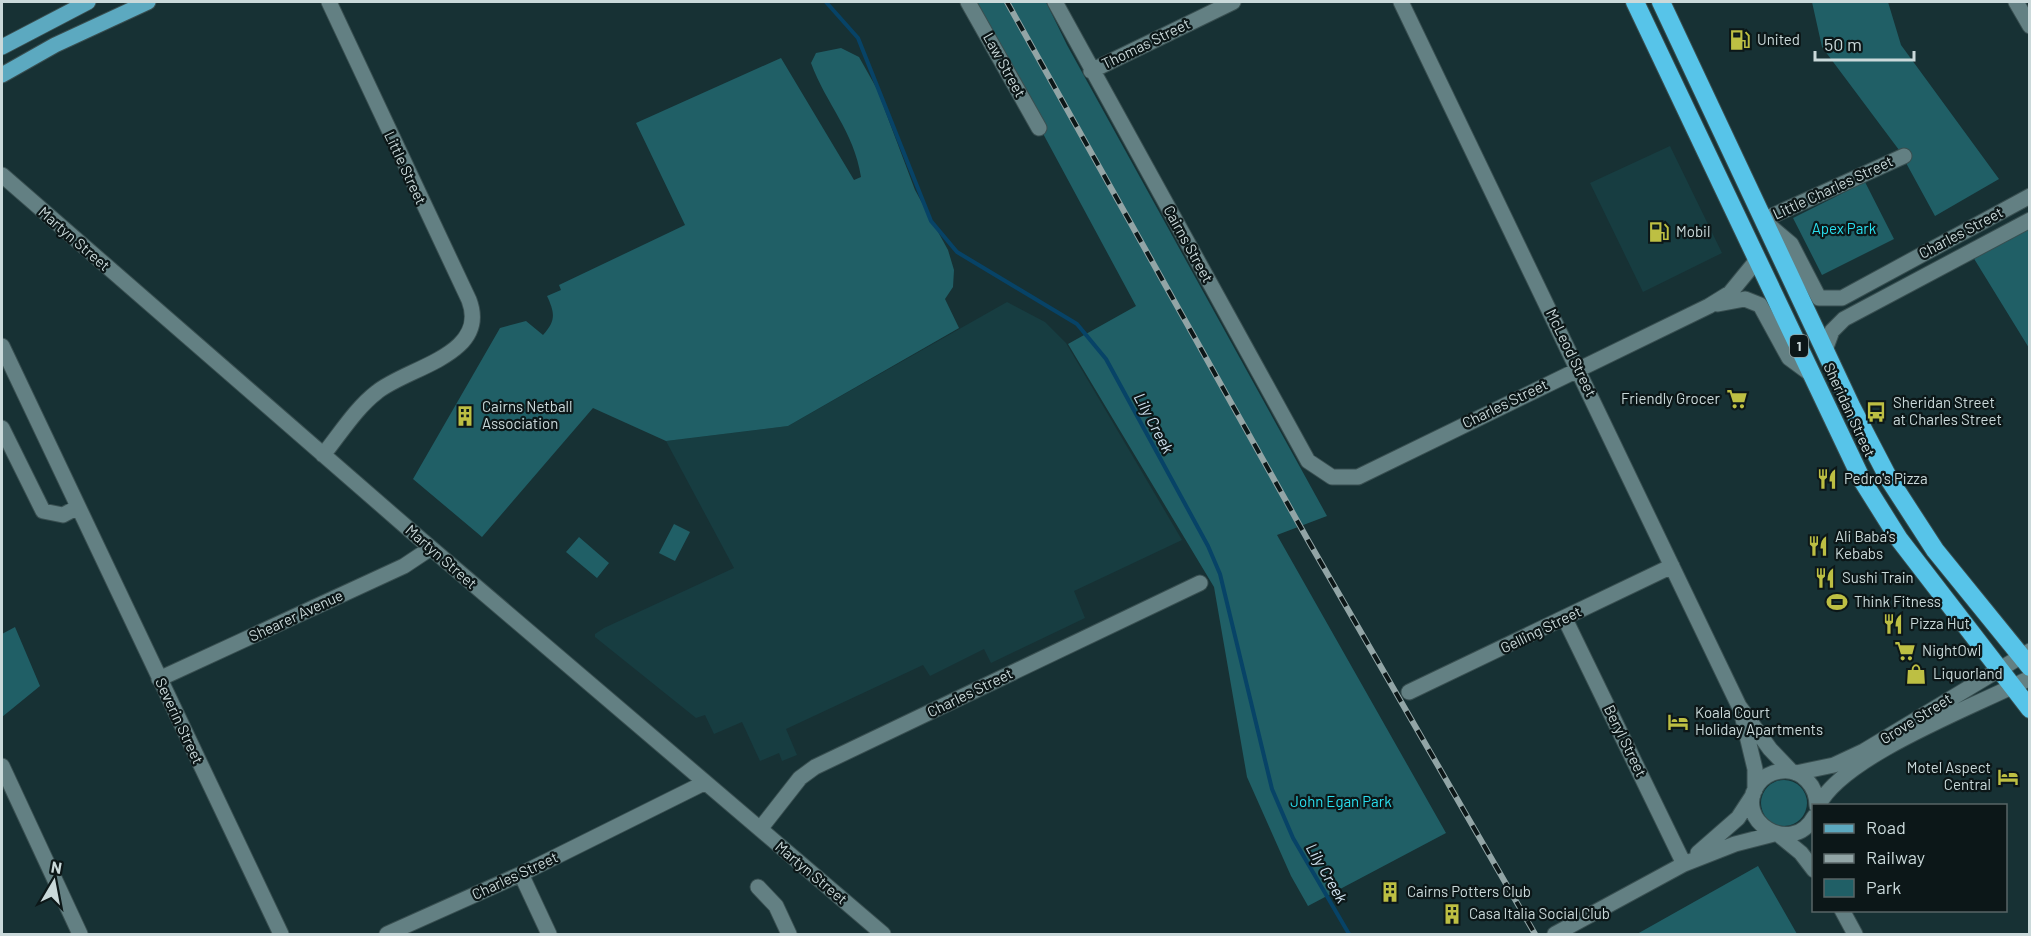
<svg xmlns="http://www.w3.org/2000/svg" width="2031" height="936" viewBox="0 0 2031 936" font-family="Barlow,sans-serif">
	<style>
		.built { fill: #173d41 }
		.green { fill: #205f66 }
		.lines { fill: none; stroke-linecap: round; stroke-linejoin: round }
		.stream { stroke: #074367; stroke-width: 4 }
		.minor-casing { stroke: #394f51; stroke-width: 17 }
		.major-casing { stroke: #394f51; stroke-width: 17 }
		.highway-casing { stroke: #394f51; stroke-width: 20 }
		.minor { stroke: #638083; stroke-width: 15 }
		.major { stroke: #5ca9c0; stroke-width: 15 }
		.highway { stroke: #57c4e9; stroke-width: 18 }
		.rail-casing { stroke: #92a5a6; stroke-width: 6 }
		.rail { stroke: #0c1718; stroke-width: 4; stroke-dasharray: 11; stroke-linecap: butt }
		.labels { text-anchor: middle; stroke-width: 4.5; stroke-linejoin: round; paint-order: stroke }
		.shield { fill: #0c1718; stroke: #919fa0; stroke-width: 1.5 }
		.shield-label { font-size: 14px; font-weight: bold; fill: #cad9da }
		.poi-label { font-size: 15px; fill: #cad9da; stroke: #0c1718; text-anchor: start }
		.street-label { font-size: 15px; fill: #cad9da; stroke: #0c1718 }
		.park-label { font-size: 15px; fill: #2adfef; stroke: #0c1718 }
		.water-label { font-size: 16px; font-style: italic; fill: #d0e2f0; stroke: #0c1718 }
	</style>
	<rect width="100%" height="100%" fill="#173134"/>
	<path class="built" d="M 1670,146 L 1722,253 L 1643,292 L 1590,183 Z
		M 1007,302 L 1045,322 L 1066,343 L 1182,540 L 1074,591 L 1085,618 L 991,663 L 984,649 L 930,676 L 923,665 L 786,729 L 797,755 L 782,761 L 779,753 L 760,761 L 742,722 L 714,734 L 705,715 L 696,718 L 595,637 L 595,634 L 604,628 L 734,568 L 666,441 L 788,426 Z"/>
	<path class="green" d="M 972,2 L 1046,2 L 1067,45 L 1327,516 L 1277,535 L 1446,833 L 1308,906 L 1291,876 L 1247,777 L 1214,587 L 1068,344 L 1136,306 Z
		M 1812,2 L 1888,2 L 1901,45 L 1999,179 L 1935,216 L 1899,150 L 1822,47 Z
		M 841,48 L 859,57 L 877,89 L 915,190 L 948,250 L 954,270 L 953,287 L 945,299 L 959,328 L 788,426 L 666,441 L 593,408 L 482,537 L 413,479 L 500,328 L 526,321 L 543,335 C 556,321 555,313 547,296 L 561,290 L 559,285 L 685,225 L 636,123 L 781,58 L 854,180 L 861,177 C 854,131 826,104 811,63 L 816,53 Z
		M 1865,182 L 1894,239 L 1822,275 L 1793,218 Z
		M 2029,229 L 2029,348 L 1973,257 Z
		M 674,524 L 690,532 L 675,561 L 659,553 Z
		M 579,537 L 609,563 L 597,578 L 566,552 Z
		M 15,627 L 40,686 L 2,717 L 2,634 Z
		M1761 803a23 23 0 1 1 46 0a23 23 0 1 1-46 0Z
		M 1758,866 L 1797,934 L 1637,934 Z"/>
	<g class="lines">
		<path class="stream" d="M 826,2 L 858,38 L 931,221 L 957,252 L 1077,324 L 1106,359 L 1208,546 L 1220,574 L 1272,789 L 1293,838 L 1349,934"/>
		<g class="minor-casing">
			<path id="minor" d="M 968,2 L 1039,128
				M 1055,2 L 1308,461 L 1332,477 L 1358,477 L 1709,306 L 1730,293 L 1757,260
				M 1401,2 L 1739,706 L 1770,749 L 1791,771
				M 2016,2 L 2030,26
				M 1091,71 L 1233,2
				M 2,175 L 411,531 L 883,934
				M 1763,220 L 1904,156
				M 1765,222 L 1791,244 L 1819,298 L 1842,298 L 2030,196
				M 1718,304 L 1745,299 L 1760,305 L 1789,358 L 1812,375
				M 2,346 L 281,934
				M 1825,350 L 1832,331 L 1844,319 L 2030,220
				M 2,428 L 43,511 L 63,515 L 78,507
				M 323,455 C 340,434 356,408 377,392 C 408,367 490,355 469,300 L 329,2
				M 1565,619 L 1684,864
				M 159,679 L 404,566 L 431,548
				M 1409,692 L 1672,566
				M 1743,719 L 1755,769 L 1755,790
				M 2,766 L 80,934
				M 1796,773 L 1834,765 L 1864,751 L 2030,651
				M 1818,806 C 1843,755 1978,705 2030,678
				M 1814,817 C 1792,857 1732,821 1758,784 C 1764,776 1772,772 1782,771 C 1802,769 1817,786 1817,806
				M 760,829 L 800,778 L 815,767 L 1200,583
				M 1779,835 L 1801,853 L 1814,870
				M 1698,853 L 1738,818 L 1753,795
				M 521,874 L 549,934
				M 758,887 L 776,906 L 789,934
				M 1842,910 L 1855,934
				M 387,934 L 521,874 L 704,783
				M 1555,934 L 1684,864 L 1735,844 L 1774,834"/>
		</g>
		<g class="major-casing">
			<path id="major" d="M 2,47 L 88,2
				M 2,75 L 55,45 L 148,2"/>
		</g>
		<g class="highway-casing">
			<path id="highway" d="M 1635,2 L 1862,480 L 1899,539 L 2030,709
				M 1661,2 L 1852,408 L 1889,479 L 1935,550 L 2030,667"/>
		</g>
		<use href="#minor" class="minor"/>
		<use href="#major" class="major"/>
		<use href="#highway" class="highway"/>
		<g class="rail-casing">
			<path id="rail" d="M 1007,2 L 1309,542 L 1535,934"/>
		</g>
		<use href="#rail" class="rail"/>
	</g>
	<defs>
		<g id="fuel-bare" transform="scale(1.62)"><path d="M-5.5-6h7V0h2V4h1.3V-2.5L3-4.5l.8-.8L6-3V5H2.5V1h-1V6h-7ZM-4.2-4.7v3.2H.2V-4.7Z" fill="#bdbf43" stroke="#0c1718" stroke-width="2.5" paint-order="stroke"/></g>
		<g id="supermarket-bare" transform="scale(1.62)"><path d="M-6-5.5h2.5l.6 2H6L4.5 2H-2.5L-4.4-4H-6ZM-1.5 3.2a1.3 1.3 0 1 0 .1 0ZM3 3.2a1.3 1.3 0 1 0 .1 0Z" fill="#bdbf43" stroke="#0c1718" stroke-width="2.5" paint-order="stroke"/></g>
		<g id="bus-bare" transform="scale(1.62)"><path d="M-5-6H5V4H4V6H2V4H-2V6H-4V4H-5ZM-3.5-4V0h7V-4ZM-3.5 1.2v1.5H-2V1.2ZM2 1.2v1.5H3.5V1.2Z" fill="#bdbf43" stroke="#0c1718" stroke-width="2.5" paint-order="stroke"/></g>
		<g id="building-bare" transform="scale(1.62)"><path d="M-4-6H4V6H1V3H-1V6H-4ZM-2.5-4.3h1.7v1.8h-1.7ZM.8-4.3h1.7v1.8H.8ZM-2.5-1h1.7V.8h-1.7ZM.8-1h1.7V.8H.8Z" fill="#bdbf43" stroke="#0c1718" stroke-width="2.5" paint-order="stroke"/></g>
		<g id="restaurant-bare" transform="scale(1.62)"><path d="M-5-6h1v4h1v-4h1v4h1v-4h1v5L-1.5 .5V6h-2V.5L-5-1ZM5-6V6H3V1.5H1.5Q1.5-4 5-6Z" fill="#bdbf43" stroke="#0c1718" stroke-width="2.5" paint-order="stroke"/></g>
		<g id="stadium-bare" transform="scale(1.62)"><path d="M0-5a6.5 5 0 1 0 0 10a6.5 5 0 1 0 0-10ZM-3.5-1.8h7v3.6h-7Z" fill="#bdbf43" stroke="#0c1718" stroke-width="2.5" paint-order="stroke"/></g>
		<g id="shop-bare" transform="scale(1.62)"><path d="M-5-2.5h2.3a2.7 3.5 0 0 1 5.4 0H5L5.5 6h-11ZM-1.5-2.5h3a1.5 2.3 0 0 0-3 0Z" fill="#bdbf43" stroke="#0c1718" stroke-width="2.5" paint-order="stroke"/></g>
		<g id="hotel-bare" transform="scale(1.62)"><path d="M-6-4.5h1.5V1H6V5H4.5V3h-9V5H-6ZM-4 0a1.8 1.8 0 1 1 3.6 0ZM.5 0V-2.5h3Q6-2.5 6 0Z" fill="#bdbf43" stroke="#0c1718" stroke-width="2.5" paint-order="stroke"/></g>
	</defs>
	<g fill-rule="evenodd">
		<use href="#fuel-bare" x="1740" y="40"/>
		<use href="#fuel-bare" x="1659" y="232"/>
		<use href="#supermarket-bare" x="1737" y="399"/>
		<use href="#bus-bare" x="1876" y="412"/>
		<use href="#building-bare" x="465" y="416"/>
		<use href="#restaurant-bare" x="1827" y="479"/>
		<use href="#restaurant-bare" x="1818" y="546"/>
		<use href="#restaurant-bare" x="1825" y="578"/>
		<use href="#stadium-bare" x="1837" y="602"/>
		<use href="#restaurant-bare" x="1893" y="624"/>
		<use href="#supermarket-bare" x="1905" y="651"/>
		<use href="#shop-bare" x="1916" y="674"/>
		<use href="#hotel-bare" x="1678" y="722"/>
		<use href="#hotel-bare" x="2008" y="777"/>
		<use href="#building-bare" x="1390" y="892"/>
		<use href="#building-bare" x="1452" y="914"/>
	</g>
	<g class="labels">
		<rect class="shield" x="1790" y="335" width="18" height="22" rx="4.5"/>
		<g class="shield-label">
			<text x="1799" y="351">1</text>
		</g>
		<g class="poi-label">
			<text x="1757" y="45">United</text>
			<text x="1676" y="237">Mobil</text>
			<text x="1720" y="404" text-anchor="end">Friendly Grocer</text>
			<text x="1893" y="408">Sheridan Street<tspan x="1893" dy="17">at Charles Street</tspan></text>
			<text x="482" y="412">Cairns Netball<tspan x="482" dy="17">Association</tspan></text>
			<text x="1844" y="484">Pedro's Pizza</text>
			<text x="1835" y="542">Ali Baba's<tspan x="1835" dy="17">Kebabs</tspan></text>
			<text x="1842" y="583">Sushi Train</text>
			<text x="1854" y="607">Think Fitness</text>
			<text x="1910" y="629">Pizza Hut</text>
			<text x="1922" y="656">NightOwl</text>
			<text x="1933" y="679">Liquorland</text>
			<text x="1695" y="718">Koala Court<tspan x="1695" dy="17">Holiday Apartments</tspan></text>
			<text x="1991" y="773" text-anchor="end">Motel Aspect<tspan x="1991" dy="17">Central</tspan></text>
			<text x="1407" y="897">Cairns Potters Club</text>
			<text x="1469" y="919">Casa Italia Social Club</text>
		</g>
		<g class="street-label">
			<text transform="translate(1146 44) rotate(-26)" y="5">Thomas Street</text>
			<text transform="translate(1004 65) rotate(61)" y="5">Law Street</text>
			<text transform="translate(405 168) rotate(65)" y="5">Little Street</text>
			<text transform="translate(1833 188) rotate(-25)" y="5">Little Charles Street</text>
			<text transform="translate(1961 233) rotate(-28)" y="5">Charles Street</text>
			<text transform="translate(74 239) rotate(41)" y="5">Martyn Street</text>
			<text transform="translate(1188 244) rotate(61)" y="5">Cairns Street</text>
			<text transform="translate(1571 353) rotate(64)" y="5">McLeod Street</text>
			<text transform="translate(1505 404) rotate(-26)" y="5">Charles Street</text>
			<text transform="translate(1849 410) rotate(65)" y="5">Sheridan Street</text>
			<text transform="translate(441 557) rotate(41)" y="5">Martyn Street</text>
			<text transform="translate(296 616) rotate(-25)" y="5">Shearer Avenue</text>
			<text transform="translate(1541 630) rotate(-26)" y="5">Gelling Street</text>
			<text transform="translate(970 693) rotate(-26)" y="5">Charles Street</text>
			<text transform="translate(1916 719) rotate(-32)" y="5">Grove Street</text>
			<text transform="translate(179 721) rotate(65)" y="5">Severin Street</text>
			<text transform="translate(1625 741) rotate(64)" y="5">Beryl Street</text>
			<text transform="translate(811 873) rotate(40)" y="5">Martyn Street</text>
			<text transform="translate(515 876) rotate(-25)" y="5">Charles Street</text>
		</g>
		<g class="park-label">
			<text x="1844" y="234">Apex Park</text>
			<text x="1341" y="807">John Egan Park</text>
		</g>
		<g class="water-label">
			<text transform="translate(1154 423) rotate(62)" y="6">Lily Creek</text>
			<text transform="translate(1327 873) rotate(60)" y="6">Lily Creek</text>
		</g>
	</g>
	<rect width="2031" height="936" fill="none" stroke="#cad9da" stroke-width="6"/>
	<rect x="1812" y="804" width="195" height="108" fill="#0c1718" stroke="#586566" stroke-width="1.5"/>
	<rect x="1824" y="824" width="30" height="9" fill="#5ca9c0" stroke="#586566" stroke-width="1.5"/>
	<text x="1866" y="834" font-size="18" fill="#cad9da">Road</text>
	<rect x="1824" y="854" width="30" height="9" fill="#92a5a6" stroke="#586566" stroke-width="1.5"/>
	<text x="1866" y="864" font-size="18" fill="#cad9da">Railway</text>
	<rect x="1824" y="879" width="30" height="18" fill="#205f66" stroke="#586566" stroke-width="1.5"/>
	<text x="1866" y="894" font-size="18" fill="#cad9da">Park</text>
	<g transform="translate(54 882) rotate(10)" stroke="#0c1718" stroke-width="4.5" paint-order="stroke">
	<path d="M0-4.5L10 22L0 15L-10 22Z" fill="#cad9da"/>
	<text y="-9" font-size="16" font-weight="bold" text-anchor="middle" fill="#cad9da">N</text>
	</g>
	<path d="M1815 51v9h99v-9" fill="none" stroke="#cad9da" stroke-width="3"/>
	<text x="1824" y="51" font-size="18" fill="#cad9da" stroke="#0c1718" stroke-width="4.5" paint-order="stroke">50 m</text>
</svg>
